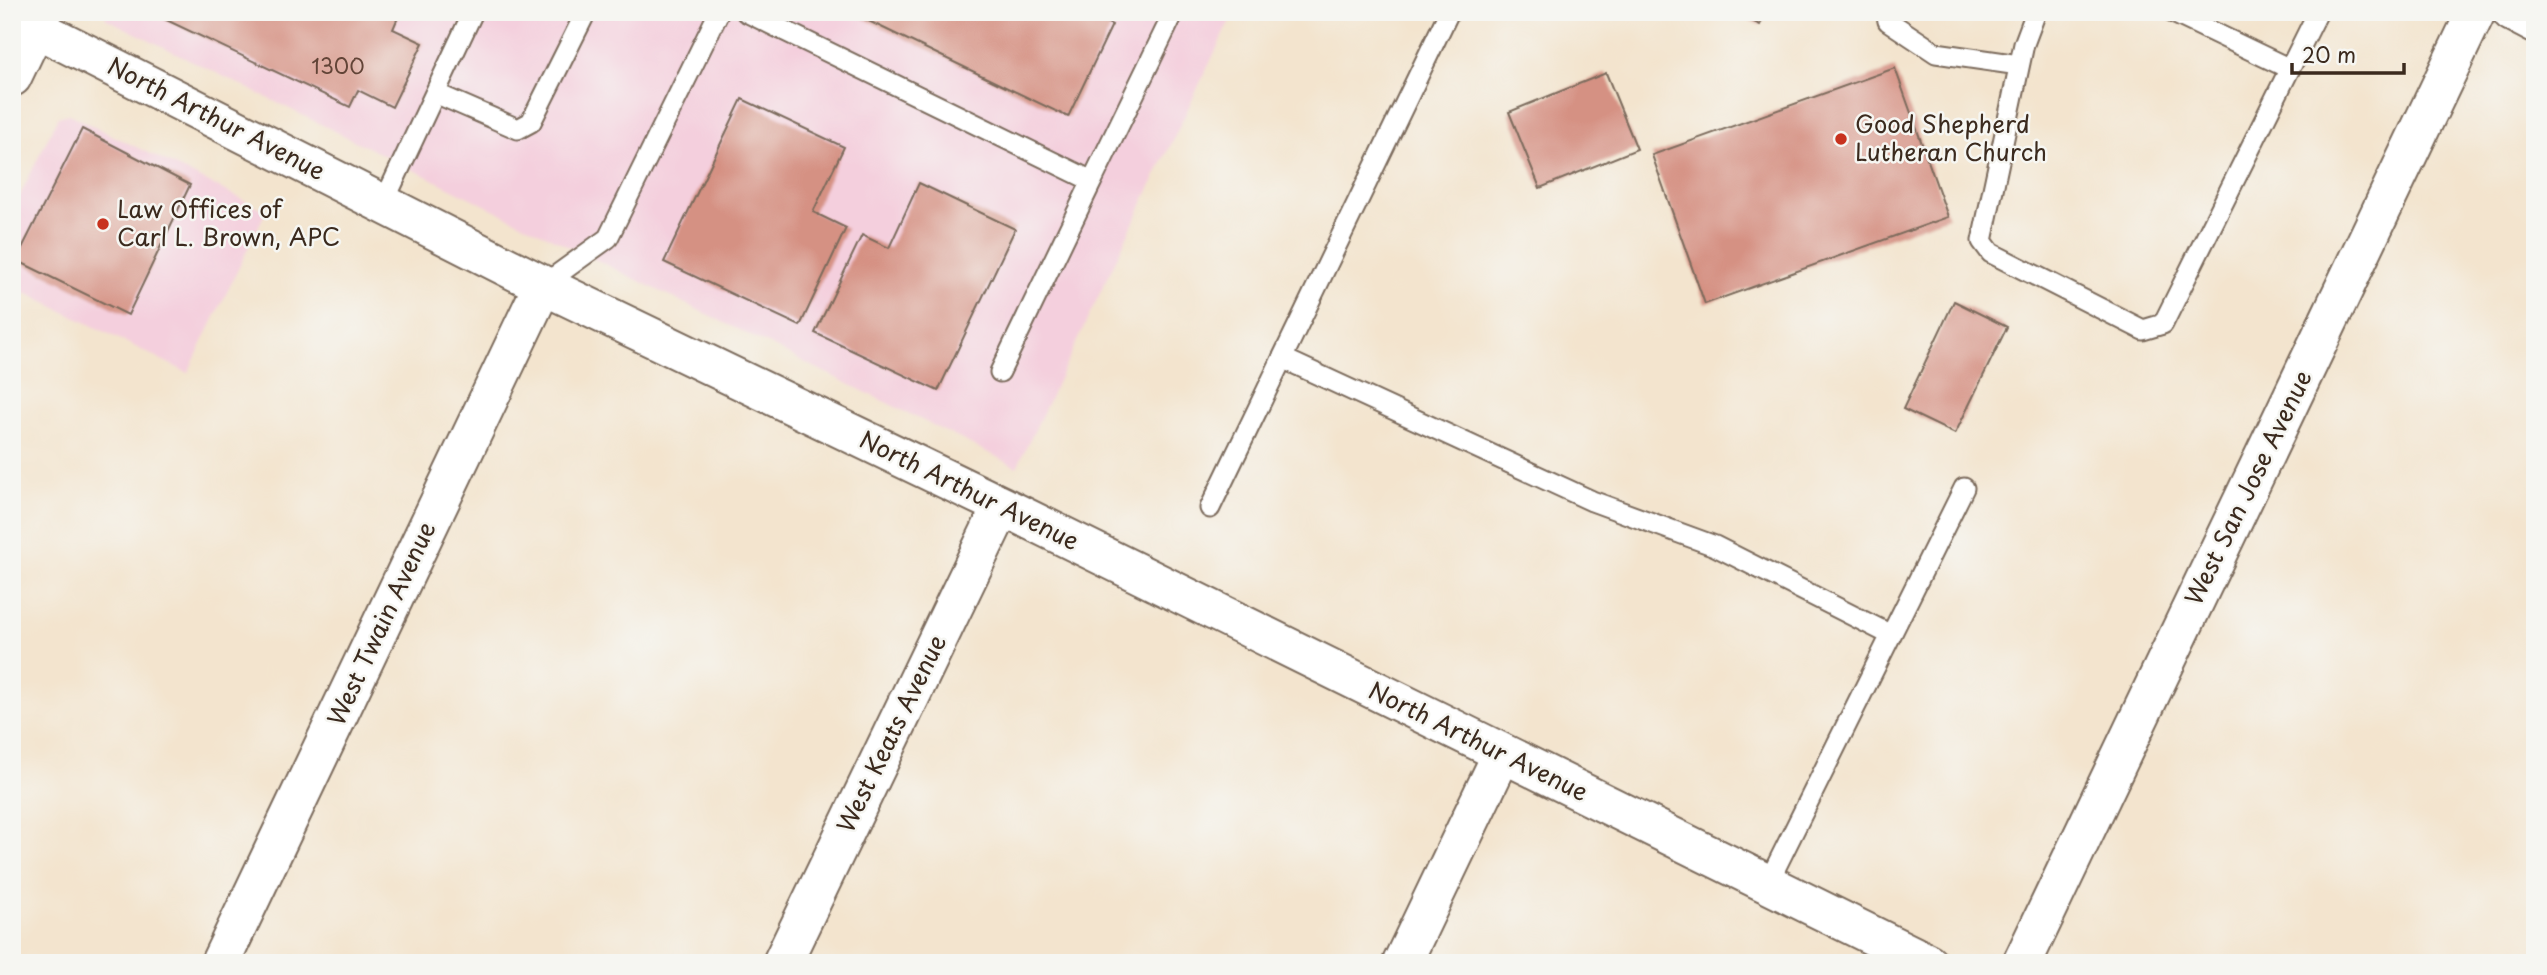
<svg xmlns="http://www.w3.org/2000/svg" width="2547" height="975" viewBox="0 0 2547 975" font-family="'Playpen Sans',sans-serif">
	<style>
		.built { fill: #f4cfdd }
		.building { fill: #d59183 }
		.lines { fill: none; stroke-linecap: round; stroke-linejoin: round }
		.service-casing { stroke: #7b6b5c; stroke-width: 23 }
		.minor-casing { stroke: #7b6b5c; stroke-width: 42 }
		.tertiary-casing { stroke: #7b6b5c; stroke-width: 42 }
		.primary-casing { stroke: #7b6b5c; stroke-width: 42 }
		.service { stroke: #fff; stroke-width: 19 }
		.minor { stroke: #fff; stroke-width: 38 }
		.tertiary { stroke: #fff; stroke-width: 38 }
		.primary { stroke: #fff; stroke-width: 38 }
		.poi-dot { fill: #c8321e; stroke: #f6f6f2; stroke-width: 2.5 }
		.labels { text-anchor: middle; stroke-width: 5; stroke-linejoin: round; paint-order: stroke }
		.number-label { font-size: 21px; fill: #624437 }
		.street-label { font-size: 24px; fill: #3b2a1e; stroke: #f6f6f2 }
		.poi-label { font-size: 24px; fill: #3b2a1e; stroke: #f6f6f2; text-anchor: start }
	</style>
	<rect width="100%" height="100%" fill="#f6f6f2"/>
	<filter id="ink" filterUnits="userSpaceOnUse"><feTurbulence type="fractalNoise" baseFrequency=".0143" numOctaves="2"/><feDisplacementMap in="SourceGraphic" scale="14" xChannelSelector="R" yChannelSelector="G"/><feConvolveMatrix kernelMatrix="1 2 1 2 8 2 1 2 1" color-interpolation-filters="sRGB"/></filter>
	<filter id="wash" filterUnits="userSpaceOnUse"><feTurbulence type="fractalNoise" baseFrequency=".00686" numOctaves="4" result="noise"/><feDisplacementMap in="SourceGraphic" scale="28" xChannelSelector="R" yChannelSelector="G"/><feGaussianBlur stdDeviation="1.57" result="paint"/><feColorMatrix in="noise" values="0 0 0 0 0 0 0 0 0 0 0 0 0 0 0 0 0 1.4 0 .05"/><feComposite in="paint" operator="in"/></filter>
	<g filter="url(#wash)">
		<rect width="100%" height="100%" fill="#f3e4ce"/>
		<path class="built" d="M 108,12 L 1234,12 L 1017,467 L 105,18 Z
			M 69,114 L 266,211 L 188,373 L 12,286 L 12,212 L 58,117 Z"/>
		<g id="blocks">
			<path class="building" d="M 160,12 L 393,12 L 399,15 L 393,29 L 423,43 L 392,107 L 358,90 L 350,107 L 158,16 Z
				M 850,12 L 1087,12 L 1112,25 L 1068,117 Z
				M 1733,12 L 1766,12 L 1760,25 Z
				M 1895,68 L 1948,217 L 1705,304 L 1652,155 Z
				M 1606,73 L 1637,149 L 1540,188 L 1509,112 Z
				M 742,99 L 844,147 L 813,212 L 846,228 L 800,326 L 664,262 Z
				M 82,129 L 190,185 L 128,315 L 16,260 Z
				M 919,183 L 1015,229 L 938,391 L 815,333 L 862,235 L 889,248 Z
				M 1954,301 L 2007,327 L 1955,434 L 1903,409 Z"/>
		</g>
	</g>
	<g filter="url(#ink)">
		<use href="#blocks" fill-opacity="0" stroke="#7b6b5c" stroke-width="2"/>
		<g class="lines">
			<g class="service-casing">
				<path id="service" d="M 746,12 L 1092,181 L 1174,12
					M 1886,12 L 1888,21 L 1936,53 L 2019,65
					M 2036,12 L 2024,44 L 1982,241 L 1991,253 L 2143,330 L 2163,324 L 2318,12
					M 2171,12 L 2290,69
					M 435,93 L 518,129 L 531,122 L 586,12
					M 383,204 L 473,12
					M 543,285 L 608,238 L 719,12
					M 1282,358 L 1592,501 L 1715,546 L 1891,635
					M 1000,372 L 1092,181
					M 1210,508 L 1449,12
					M 1767,885 L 1964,488"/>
			</g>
			<g class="minor-casing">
				<path id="minor" d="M 12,16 L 543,285 L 1002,506 L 1928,963
					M 220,963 L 543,285
					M 782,963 L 1002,506
					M 1402,963 L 1502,754
					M 2022,963 L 2476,12"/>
			</g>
			<g class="tertiary-casing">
				<path id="tertiary" d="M 2512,12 L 2535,24"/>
			</g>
			<g class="primary-casing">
				<path id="primary" d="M 12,77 L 43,12"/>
			</g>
			<use href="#service" class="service"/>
			<use href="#minor" class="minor"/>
			<use href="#tertiary" class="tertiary"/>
			<use href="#primary" class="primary"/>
		</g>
	</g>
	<g class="poi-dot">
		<circle cx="1841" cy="139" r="7"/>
		<circle cx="103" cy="224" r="7"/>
	</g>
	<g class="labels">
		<g class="number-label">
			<text x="338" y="74">1300</text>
		</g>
		<g class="street-label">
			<text transform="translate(216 119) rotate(27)" y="8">North Arthur Avenue</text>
			<text transform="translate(2249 488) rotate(-64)" y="8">West San Jose Avenue</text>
			<text transform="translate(969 491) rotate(26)" y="8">North Arthur Avenue</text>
			<text transform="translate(382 624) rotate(-65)" y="8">West Twain Avenue</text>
			<text transform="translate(892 734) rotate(-64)" y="8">West Keats Avenue</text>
			<text transform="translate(1478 742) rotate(26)" y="8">North Arthur Avenue</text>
		</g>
		<g class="poi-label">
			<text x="1855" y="133">Good Shepherd<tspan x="1855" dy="28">Lutheran Church</tspan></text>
			<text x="117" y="218">Law Offices of<tspan x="117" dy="28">Carl L. Brown, APC</tspan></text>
		</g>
	</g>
	<rect width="2547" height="975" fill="none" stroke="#f6f6f2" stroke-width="42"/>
	<path d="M2292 63v10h112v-10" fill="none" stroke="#3b2a1e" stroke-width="3.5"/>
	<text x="2302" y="63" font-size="21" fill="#3b2a1e" stroke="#f6f6f2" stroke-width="5" paint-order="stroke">20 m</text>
</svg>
